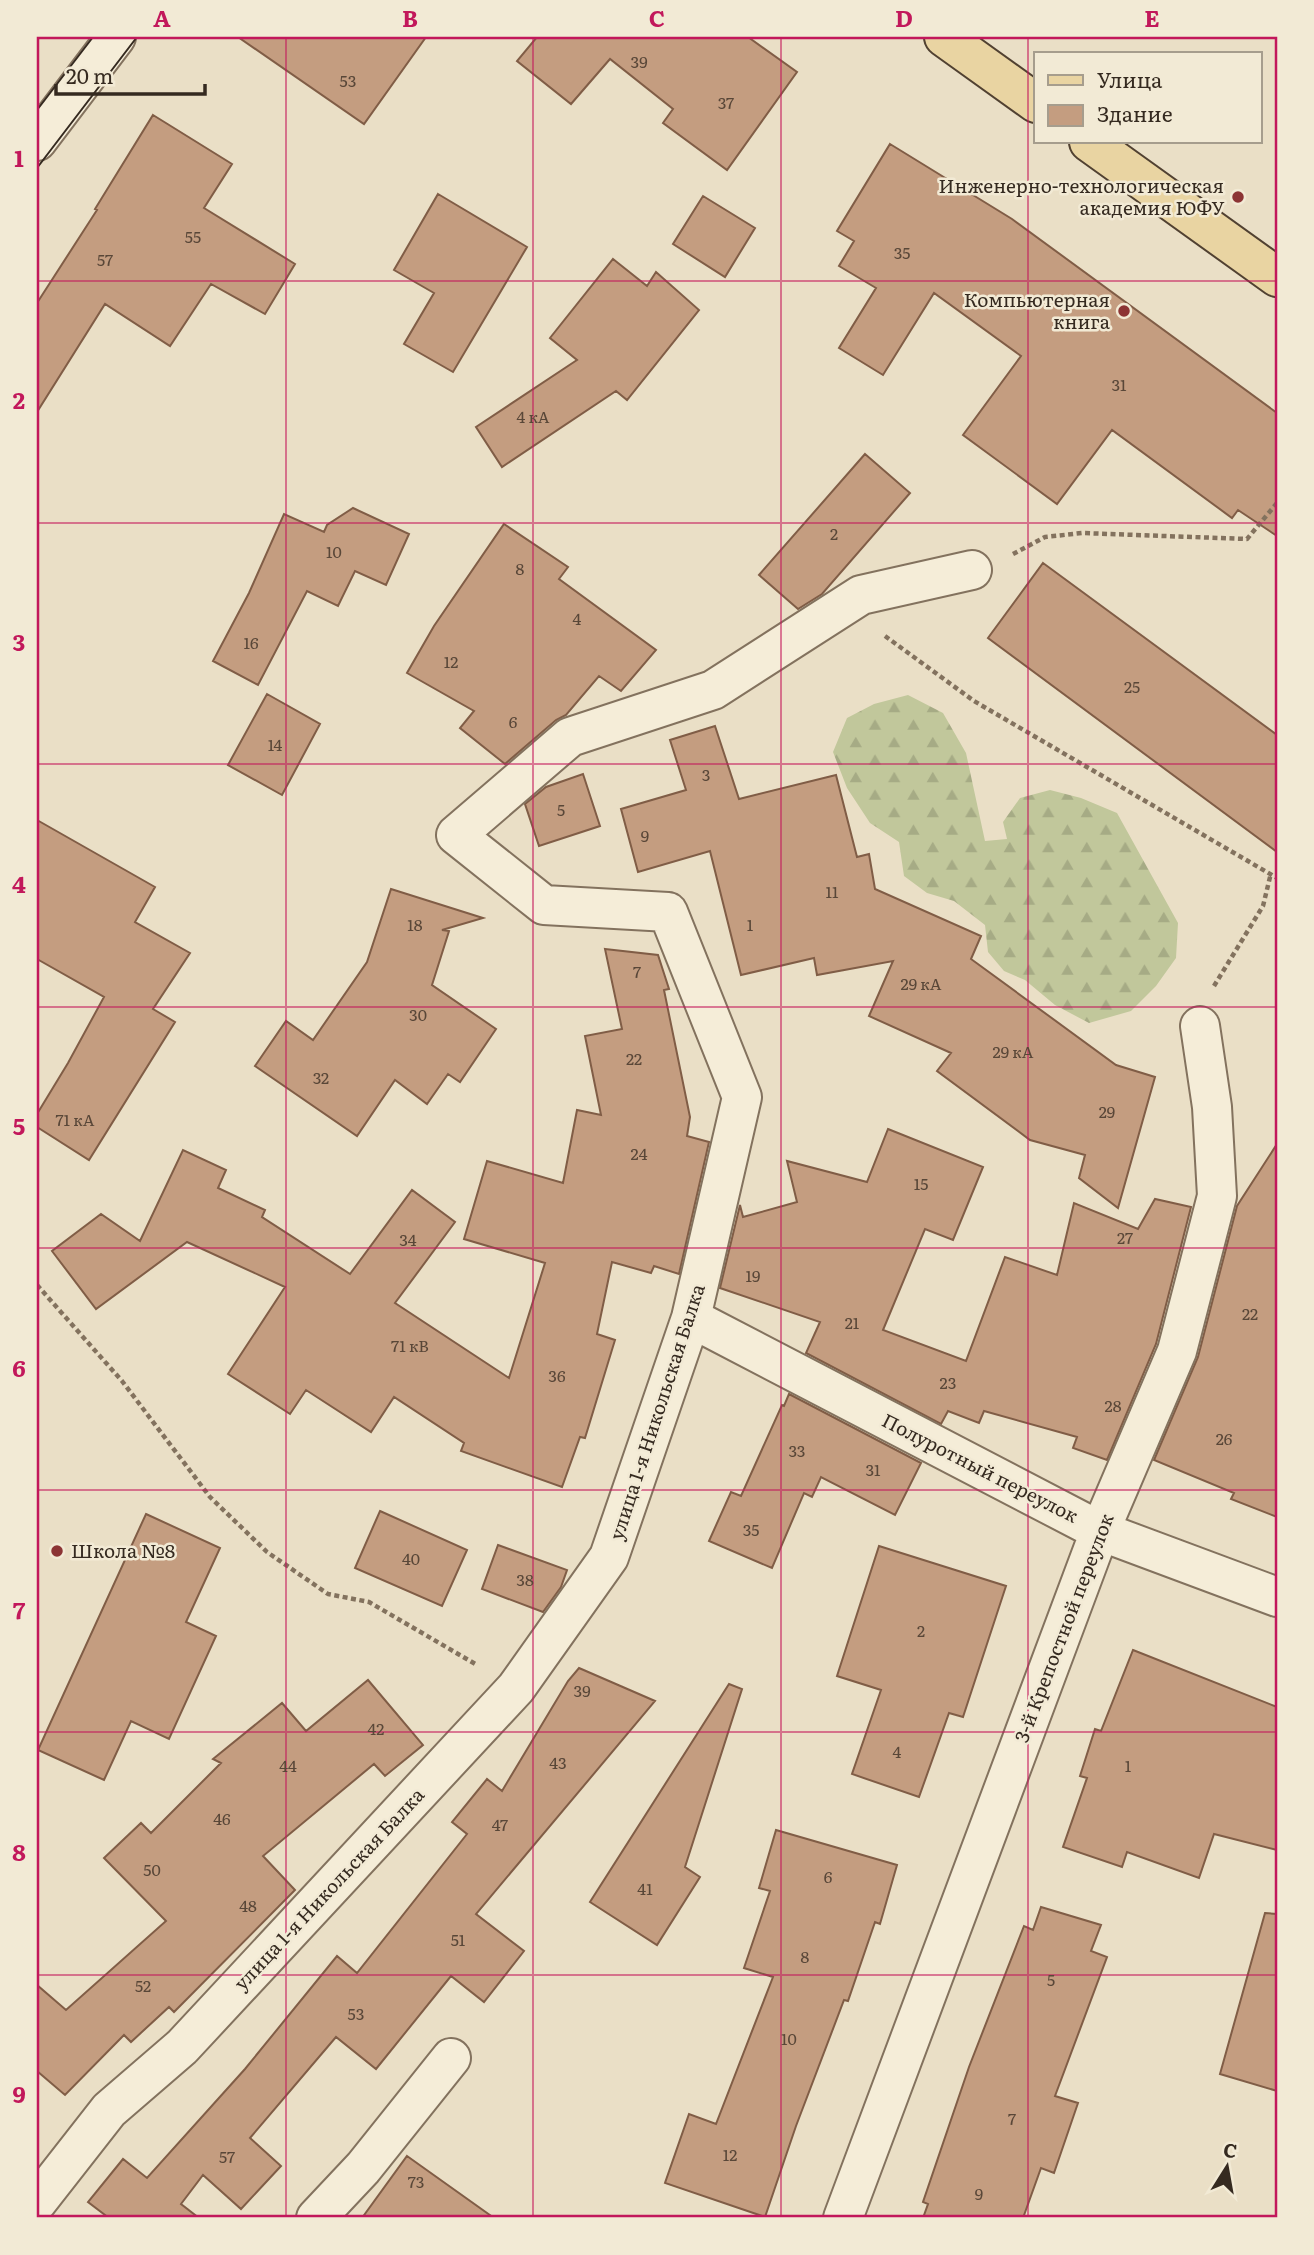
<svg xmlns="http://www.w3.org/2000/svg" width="1314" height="2255" viewBox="0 0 1314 2255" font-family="Literata,serif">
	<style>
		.forest { fill: url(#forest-firs) }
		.building { fill: #c49d80; stroke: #805d46; stroke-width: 2 }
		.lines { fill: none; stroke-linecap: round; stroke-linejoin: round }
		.minor-casing { stroke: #83725e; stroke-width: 42 }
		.major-casing { stroke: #514131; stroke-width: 42 }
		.path { stroke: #83725e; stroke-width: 4.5; stroke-dasharray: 5 3.5; stroke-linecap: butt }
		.minor { stroke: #f5edd8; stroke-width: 38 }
		.major { stroke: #e9d4a2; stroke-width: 38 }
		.tram { stroke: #352a20; stroke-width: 2 }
		.grid { fill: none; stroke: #c2185b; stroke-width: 2; stroke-opacity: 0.55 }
		.poi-dot { fill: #8c3434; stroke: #f2ead5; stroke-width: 2.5 }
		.labels { text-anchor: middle; stroke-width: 5; stroke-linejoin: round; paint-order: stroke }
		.number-label { font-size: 16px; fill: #594738 }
		.poi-label { font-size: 19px; fill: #352a20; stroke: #f2ead5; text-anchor: end }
		.street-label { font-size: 19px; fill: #352a20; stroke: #f2ead5 }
		.neatline { fill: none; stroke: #c2185b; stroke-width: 2.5 }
		.grid-label { font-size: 23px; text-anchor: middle; font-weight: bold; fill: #c2185b }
	</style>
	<defs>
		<pattern id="forest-firs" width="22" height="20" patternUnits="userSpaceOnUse" patternTransform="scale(1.75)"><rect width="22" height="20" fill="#c1c79b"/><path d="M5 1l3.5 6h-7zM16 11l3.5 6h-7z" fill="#a6ab85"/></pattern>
	</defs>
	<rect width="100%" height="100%" fill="#eadfc6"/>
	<path class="forest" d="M 908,695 L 943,713 L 966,753 L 985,841 L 1007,839 L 1003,822 L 1020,798 L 1050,790 L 1081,798 L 1117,813 L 1178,923 L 1176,958 L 1156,986 L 1131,1011 L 1089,1023 L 1055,1005 L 1025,980 L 1004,971 L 988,952 L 985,925 L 954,901 L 927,893 L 904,876 L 899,842 L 870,823 L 847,788 L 833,752 L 847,718 L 874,704 Z"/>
	<path class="building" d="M 238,37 L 426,37 L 364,124 Z
		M 537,37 L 748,37 L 797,72 L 727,170 L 663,123 L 673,109 L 610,59 L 571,104 L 517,61 Z
		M 153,115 L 232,164 L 204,208 L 295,264 L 265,314 L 211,284 L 170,346 L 105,304 L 37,412 L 37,303 L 97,210 L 95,209 Z
		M 890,144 L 1012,219 L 1277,413 L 1277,536 L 1238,510 L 1232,518 L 1112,430 L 1057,504 L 963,435 L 1021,356 L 934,293 L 883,375 L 839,348 L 876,288 L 839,266 L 854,241 L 837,231 Z
		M 438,194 L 527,247 L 453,372 L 404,344 L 434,293 L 394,270 Z
		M 703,196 L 755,228 L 725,277 L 673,244 Z
		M 613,259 L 647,286 L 656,272 L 699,310 L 627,400 L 616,391 L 502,467 L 476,427 L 577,360 L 550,338 Z
		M 865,454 L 910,493 L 822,594 L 798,609 L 759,575 Z
		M 353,508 L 409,534 L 386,585 L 355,571 L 338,606 L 307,591 L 258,685 L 213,661 L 249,593 L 284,514 L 324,532 L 327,525 Z
		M 504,524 L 568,567 L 559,579 L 656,650 L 621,691 L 599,676 L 566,715 L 556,720 L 505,764 L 460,728 L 474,711 L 407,673 L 434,626 Z
		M 1043,563 L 1277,735 L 1277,852 L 988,638 Z
		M 267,694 L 320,724 L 282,795 L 228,765 Z
		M 715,726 L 739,799 L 836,775 L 857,857 L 869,854 L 875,889 L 981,936 L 971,959 L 1116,1065 L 1155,1077 L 1118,1208 L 1079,1178 L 1085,1155 L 1030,1140 L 937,1071 L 951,1053 L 869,1016 L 893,961 L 817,975 L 814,958 L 741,975 L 710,851 L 638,872 L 621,809 L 686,790 L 670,740 Z
		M 583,774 L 600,826 L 539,846 L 525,804 L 546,787 Z
		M 37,820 L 155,887 L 135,922 L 190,953 L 153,1009 L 175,1022 L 89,1160 L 37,1127 L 37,1114 L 68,1063 L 104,997 L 37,959 Z
		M 391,889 L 483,918 L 442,930 L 449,931 L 432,985 L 496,1029 L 460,1082 L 448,1074 L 427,1104 L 395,1080 L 357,1136 L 255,1066 L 286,1021 L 313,1040 L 367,962 Z
		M 605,949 L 658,955 L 669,989 L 664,990 L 690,1117 L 687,1136 L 709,1142 L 679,1274 L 654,1266 L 651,1273 L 612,1262 L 597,1334 L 615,1340 L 585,1438 L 580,1437 L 562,1487 L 461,1451 L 464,1443 L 394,1397 L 371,1432 L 306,1390 L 290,1414 L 228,1374 L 285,1287 L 187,1242 L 96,1309 L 52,1251 L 101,1214 L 140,1241 L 183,1150 L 226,1170 L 218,1188 L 265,1210 L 262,1217 L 350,1274 L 412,1190 L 455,1222 L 395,1303 L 509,1378 L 545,1263 L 464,1239 L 487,1161 L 563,1183 L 577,1110 L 601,1115 L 585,1036 L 622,1029 Z
		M 888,1129 L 983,1167 L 953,1240 L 925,1229 L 883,1330 L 966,1361 L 1005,1257 L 1057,1275 L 1074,1203 L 1138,1229 L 1155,1199 L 1191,1207 L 1156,1344 L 1107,1460 L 1073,1448 L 1077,1437 L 984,1411 L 979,1423 L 948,1411 L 941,1424 L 806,1353 L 820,1322 L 720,1288 L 740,1205 L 743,1217 L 797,1202 L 787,1161 L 867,1182 Z
		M 1277,1144 L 1277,1517 L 1231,1499 L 1234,1493 L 1154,1460 L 1198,1357 L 1237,1206 Z
		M 789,1394 L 921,1463 L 895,1515 L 821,1477 L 812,1497 L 804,1493 L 772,1568 L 709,1541 L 731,1492 L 741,1496 L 782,1405 L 784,1406 Z
		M 380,1511 L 467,1550 L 442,1606 L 355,1568 Z
		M 146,1514 L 220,1548 L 186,1622 L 216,1636 L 169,1739 L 131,1721 L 104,1780 L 38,1750 Z
		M 498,1545 L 567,1570 L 561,1587 L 543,1612 L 482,1589 Z
		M 879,1546 L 1006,1586 L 963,1717 L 949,1713 L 919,1797 L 852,1774 L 881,1690 L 837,1676 Z
		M 1133,1650 L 1277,1707 L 1277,1850 L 1214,1834 L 1199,1878 L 1127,1852 L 1122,1867 L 1063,1847 L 1087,1778 L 1080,1776 L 1095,1729 L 1101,1731 Z
		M 579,1668 L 655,1701 L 476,1914 L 524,1951 L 484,2002 L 451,1976 L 376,2069 L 336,2037 L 250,2138 L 281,2166 L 241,2209 L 203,2175 L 181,2204 L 199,2218 L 109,2218 L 88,2202 L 123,2159 L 147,2178 L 245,2069 L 337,1956 L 357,1973 L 467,1834 L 452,1822 L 487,1779 L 502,1791 L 568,1681 Z
		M 368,1680 L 423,1745 L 385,1776 L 374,1764 L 263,1856 L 295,1890 L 174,2012 L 169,2007 L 131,2042 L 124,2035 L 65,2095 L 37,2071 L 37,1985 L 66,2010 L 166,1921 L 104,1858 L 141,1823 L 151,1833 L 221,1763 L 213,1759 L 282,1703 L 306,1731 Z
		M 729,1684 L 742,1689 L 685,1867 L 700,1877 L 657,1945 L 590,1902 Z
		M 776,1830 L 897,1865 L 880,1924 L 875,1922 L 848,2001 L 844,2000 L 796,2126 L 765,2217 L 665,2183 L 689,2114 L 716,2124 L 773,1977 L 744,1968 L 770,1891 L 759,1888 Z
		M 1041,1907 L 1101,1925 L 1091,1951 L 1107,1957 L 1055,2096 L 1078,2103 L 1054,2173 L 1041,2168 L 1023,2218 L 923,2218 L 928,2204 L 923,2202 L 969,2067 L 1024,1926 L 1033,1930 Z
		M 1265,1913 L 1277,1914 L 1277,2091 L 1220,2074 Z
		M 407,2156 L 494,2218 L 362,2218 Z"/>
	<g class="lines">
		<g class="minor-casing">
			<path id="minor" d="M 37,141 L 116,37
				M 691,1318 L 1100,1531 L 1277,1597
				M 37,2202 L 109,2110 L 182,2047 L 516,1688 L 609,1557 L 691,1318 L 742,1097 L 668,912 L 544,905 L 456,835 L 570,737 L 713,690 L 861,595 L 972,570
				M 316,2218 L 363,2168 L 451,2058
				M 843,2218 L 1100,1531 L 1177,1351 L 1217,1196 L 1212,1107 L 1200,1026"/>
		</g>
		<g class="major-casing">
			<path id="major" d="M 944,37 L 1036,103
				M 1089,142 L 1277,277"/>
		</g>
		<path class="path" d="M 1013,554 L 1045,537 L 1082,533 L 1247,539 L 1277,503
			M 885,636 L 974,701 L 1277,878
			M 1214,986 L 1263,906 L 1271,873
			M 37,1285 L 122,1381 L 210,1497 L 267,1552 L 328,1594 L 369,1602 L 477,1665"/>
		<use href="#minor" class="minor"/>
		<use href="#major" class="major"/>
		<path class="tram" d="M 37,110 L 93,37
			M 37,168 L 137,37"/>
	</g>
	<path class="grid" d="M 286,37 L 286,2218M 533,37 L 533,2218M 781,37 L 781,2218M 1028,37 L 1028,2218M 37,281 L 1277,281M 37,523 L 1277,523M 37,764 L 1277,764M 37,1007 L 1277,1007M 37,1248 L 1277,1248M 37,1490 L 1277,1490M 37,1732 L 1277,1732M 37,1975 L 1277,1975"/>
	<g class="poi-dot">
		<circle cx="1238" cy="197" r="7"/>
		<circle cx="1124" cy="311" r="7"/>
		<circle cx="57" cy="1551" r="7"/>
	</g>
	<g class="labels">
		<g class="number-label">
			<text x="639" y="68">39</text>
			<text x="348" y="87">53</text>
			<text x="726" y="109">37</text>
			<text x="193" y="243">55</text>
			<text x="902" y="259">35</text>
			<text x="105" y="266">57</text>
			<text x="1119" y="391">31</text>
			<text x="533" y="423">4 кА</text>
			<text x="834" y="540">2</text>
			<text x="334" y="558">10</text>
			<text x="520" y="575">8</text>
			<text x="577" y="625">4</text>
			<text x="251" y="649">16</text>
			<text x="451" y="668">12</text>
			<text x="1132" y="693">25</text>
			<text x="513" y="728">6</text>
			<text x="275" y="751">14</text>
			<text x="706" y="781">3</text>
			<text x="561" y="816">5</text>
			<text x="645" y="842">9</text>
			<text x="832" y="898">11</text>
			<text x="415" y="931">18</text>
			<text x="750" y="931">1</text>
			<text x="637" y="978">7</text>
			<text x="921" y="990">29 кА</text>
			<text x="418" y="1021">30</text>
			<text x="1013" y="1058">29 кА</text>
			<text x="634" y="1065">22</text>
			<text x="321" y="1084">32</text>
			<text x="1107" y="1118">29</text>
			<text x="75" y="1126">71 кА</text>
			<text x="639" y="1160">24</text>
			<text x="921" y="1190">15</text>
			<text x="1125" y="1244">27</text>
			<text x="408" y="1246">34</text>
			<text x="753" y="1282">19</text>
			<text x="1250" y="1320">22</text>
			<text x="852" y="1329">21</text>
			<text x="410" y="1352">71 кВ</text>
			<text x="557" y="1382">36</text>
			<text x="948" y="1389">23</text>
			<text x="1113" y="1412">28</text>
			<text x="1224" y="1445">26</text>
			<text x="797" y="1457">33</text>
			<text x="873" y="1476">31</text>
			<text x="751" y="1536">35</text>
			<text x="411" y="1565">40</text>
			<text x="525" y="1586">38</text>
			<text x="921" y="1637">2</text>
			<text x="582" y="1697">39</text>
			<text x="376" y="1735">42</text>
			<text x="897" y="1758">4</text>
			<text x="558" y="1769">43</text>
			<text x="288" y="1772">44</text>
			<text x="1128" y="1772">1</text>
			<text x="222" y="1825">46</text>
			<text x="500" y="1831">47</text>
			<text x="152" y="1876">50</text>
			<text x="828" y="1883">6</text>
			<text x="645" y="1895">41</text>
			<text x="248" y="1912">48</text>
			<text x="458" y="1946">51</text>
			<text x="805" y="1963">8</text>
			<text x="1051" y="1986">5</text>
			<text x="143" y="1992">52</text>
			<text x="356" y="2020">53</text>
			<text x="789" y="2045">10</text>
			<text x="1012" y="2125">7</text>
			<text x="730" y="2161">12</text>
			<text x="227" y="2163">57</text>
			<text x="416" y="2188">73</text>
			<text x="979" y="2200">9</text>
		</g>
		<g class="poi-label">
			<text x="1224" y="193">Инженерно-технологическая<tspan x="1224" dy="22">академия ЮФУ</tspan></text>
			<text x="1110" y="307">Компьютерная<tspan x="1110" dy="22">книга</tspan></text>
			<text x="71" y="1558" text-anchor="start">Школа №8</text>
		</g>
		<g class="street-label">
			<text transform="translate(657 1412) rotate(-72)" y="7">улица 1-я Никольская Балка</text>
			<text transform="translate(980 1468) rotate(27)" y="7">Полуротный переулок</text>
			<text transform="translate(1064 1628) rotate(-69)" y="7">3-й Крепостной переулок</text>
			<text transform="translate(329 1889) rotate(-47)" y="7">улица 1-я Никольская Балка</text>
		</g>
	</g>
	<rect width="1314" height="2255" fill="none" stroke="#f2ead5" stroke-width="77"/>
	<rect x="1034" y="52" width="228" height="91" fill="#f2ead5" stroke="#a69d8d" stroke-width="2"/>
	<rect x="1048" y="75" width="35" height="10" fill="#e9d4a2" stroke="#a69d8d" stroke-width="2"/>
	<text x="1097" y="88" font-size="21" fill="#352a20">Улица</text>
	<rect x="1048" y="105" width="35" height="21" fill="#c49d80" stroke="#a69d8d" stroke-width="2"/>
	<text x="1097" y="122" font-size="21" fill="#352a20">Здание</text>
	<g transform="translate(1227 2167) rotate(11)" stroke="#f2ead5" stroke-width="5" paint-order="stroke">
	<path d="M0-5L12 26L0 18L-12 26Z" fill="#352a20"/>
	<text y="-10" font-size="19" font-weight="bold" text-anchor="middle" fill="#352a20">С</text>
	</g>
	<path d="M56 84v10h149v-10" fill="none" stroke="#352a20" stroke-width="3.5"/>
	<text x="66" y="84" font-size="21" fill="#352a20" stroke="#f2ead5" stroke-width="5" paint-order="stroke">20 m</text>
	<rect x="38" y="38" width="1238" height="2178" class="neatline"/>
	<g class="grid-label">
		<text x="162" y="27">A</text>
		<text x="410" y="27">B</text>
		<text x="657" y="27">C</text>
		<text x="904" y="27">D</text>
		<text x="1152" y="27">E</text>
		<text x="19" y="167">1</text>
		<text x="19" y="409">2</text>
		<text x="19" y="651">3</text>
		<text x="19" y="893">4</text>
		<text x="19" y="1135">5</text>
		<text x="19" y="1377">6</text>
		<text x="19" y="1619">7</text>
		<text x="19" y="1861">8</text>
		<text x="19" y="2103">9</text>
	</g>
</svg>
